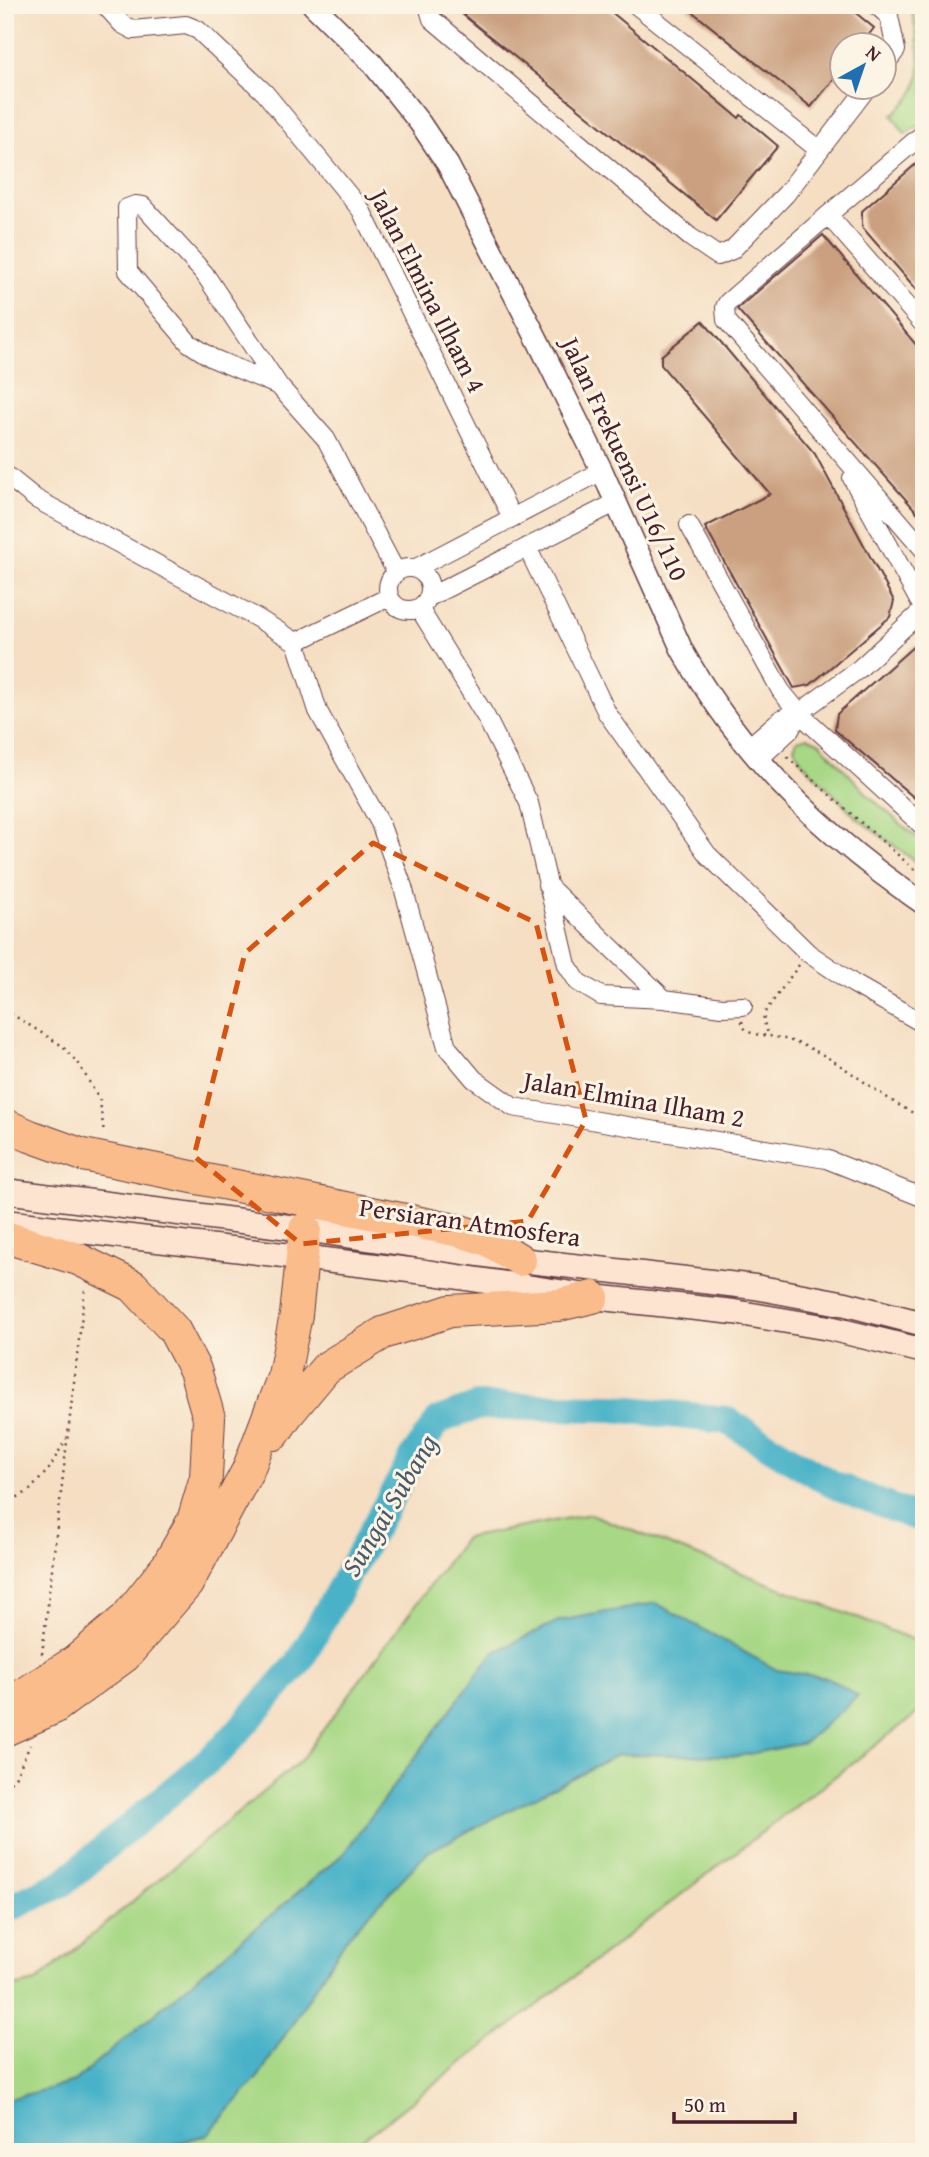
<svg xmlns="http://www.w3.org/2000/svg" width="929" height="2157" viewBox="0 0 929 2157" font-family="'Gentium Book Plus',serif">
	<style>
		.green { fill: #a8d886; stroke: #797c58; stroke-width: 2 }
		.water { fill: #4ab2c8; stroke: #4a687a; stroke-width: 2 }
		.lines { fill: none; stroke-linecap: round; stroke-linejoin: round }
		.river { stroke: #4ab2c8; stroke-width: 28 }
		.building { fill: #cba080 }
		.minor-casing { stroke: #643c42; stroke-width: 20 }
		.tertiary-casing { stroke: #643c42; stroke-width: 24 }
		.secondary-casing { stroke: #643c42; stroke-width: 27 }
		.motorway-casing { stroke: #643c42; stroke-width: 34 }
		.path { stroke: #643c42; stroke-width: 2.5; stroke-dasharray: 2 5; stroke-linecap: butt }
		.minor { stroke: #fff; stroke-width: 18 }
		.tertiary { stroke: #fff; stroke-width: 21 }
		.secondary { stroke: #fde4d1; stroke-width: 24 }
		.motorway { stroke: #fabc8b; stroke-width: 32 }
		.marked { fill: none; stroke: #d8530f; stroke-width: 5; stroke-dasharray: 14 9; stroke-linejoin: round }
		.labels { text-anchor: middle; stroke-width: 6; stroke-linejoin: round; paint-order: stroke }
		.street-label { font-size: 26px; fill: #4a1f2b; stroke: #fcf5e5 }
		.water-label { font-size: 28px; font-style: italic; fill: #4a5a6a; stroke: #fcf5e5 }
	</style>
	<rect width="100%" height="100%" fill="#fcf5e5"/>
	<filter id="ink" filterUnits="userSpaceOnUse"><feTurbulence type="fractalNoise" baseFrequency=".0143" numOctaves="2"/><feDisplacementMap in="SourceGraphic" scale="14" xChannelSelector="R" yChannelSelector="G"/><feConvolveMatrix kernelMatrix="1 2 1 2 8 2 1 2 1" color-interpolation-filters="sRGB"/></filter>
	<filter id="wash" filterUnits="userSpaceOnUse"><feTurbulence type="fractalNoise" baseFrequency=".00686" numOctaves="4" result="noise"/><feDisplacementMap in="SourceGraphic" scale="28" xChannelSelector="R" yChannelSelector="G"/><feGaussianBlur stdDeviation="1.57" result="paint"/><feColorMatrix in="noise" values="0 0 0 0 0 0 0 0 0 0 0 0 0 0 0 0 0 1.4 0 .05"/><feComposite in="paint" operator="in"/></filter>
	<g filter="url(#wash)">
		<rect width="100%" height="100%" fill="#f5dec2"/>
		<path class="green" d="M 911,5 L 924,5 L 924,122 L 905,134 L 892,115 C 898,109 908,102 912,95 C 928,69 915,33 911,5 Z
			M 807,737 L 819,742 L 870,797 L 924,844 L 924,868 L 857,818 L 802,762 L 794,748 L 797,740 Z
			M 590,1514 L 924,1644 L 924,1708 L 346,2152 L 5,2152 L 5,1989 L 36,1982 L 300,1761 L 465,1538 Z"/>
		<path class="water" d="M 656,1603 L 777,1670 L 828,1678 L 858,1696 L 804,1743 L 739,1756 L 619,1754 L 428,1852 L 348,1936 L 259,2076 L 207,2135 L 144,2152 L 5,2152 L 5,2100 L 74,2082 L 343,1854 L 493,1653 L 558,1621 Z"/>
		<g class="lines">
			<path class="river" d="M 5,1910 L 63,1883 L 223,1748 L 298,1664 L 415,1454 L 439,1420 L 478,1406 L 613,1408 L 726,1420 L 832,1484 L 910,1515 L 924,1519"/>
		</g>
		<g id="blocks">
			<path class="building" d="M 451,5 L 603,5 L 739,118 L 741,115 L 778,146 L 716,220 Z
				M 684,5 L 846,5 L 874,28 L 860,46 L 842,46 L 842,69 L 811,107 Z
				M 924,157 L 924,298 L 862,227 L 862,211 Z
				M 823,235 L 924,354 L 924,520 L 737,309 Z
				M 703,321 L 815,454 L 894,601 L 890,617 L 810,685 L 794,688 L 705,527 L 770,494 L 661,365 L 661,356 Z
				M 915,645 L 924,646 L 924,806 L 835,730 L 837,714 Z"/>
		</g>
	</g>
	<g filter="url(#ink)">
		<use href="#blocks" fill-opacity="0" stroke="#643c42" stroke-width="2"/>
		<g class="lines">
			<g class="minor-casing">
				<path id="minor" d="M 105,5 L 122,24 L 133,30 L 186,25 L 198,30 L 265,93 L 361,210 L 512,518
					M 428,5 L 432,19 L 690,237 L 718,256 L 732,250 L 786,194 L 867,88
					M 636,5 L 819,150
					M 876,5 L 889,16 L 896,50 L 884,66
					M 924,133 L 828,215 L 924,325
					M 828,215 L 728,302 L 725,307 L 726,320 L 924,550
					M 279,386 L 212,358 L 189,343 L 128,271 L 127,208 L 135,205 L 143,206 L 204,273 L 279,386 L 326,439 L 396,572
					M 5,474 L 36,499 L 257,618 L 296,642
					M 852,478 L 924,610
					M 689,525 L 781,691 L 799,713 L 924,827
					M 527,547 L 607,713 L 707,854 L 808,953 L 854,984 L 924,1024
					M388 589a21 21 0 1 1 42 0a21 21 0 1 1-42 0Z
					M 416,568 L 602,471
					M 429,597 L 615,503
					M 419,608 L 486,717 L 529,803 L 567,965 L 578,982 L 601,996 L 664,999 L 722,1007 L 743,1006
					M 296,642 L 318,711 L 380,823 L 403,887 L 447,1047 L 474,1079 L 513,1107 L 826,1159 L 924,1198
					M 296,642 L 389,597
					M 749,747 L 781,719 L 799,713 L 859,669 L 924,609
					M 759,759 L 790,730 L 799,713
					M 547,885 L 664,999"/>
			</g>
			<g class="tertiary-casing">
				<path id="tertiary" d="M 313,5 L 372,63 L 420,123 L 448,165 L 537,339 L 602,471 L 682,650 C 740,754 826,838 924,904"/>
			</g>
			<g class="secondary-casing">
				<path id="secondary" d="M 5,1191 L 305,1229 L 520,1260 L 755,1287 L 846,1304 L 924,1324
					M 5,1222 L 426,1272 L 593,1297 L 734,1312 L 829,1328 L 924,1351"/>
			</g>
			<g class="motorway-casing">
				<path id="motorway" d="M 5,1125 L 30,1136 L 83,1155 L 460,1231 L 488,1240 L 520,1260
					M 5,1237 L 78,1259 L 133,1286 L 174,1330 L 195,1370 L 209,1418 L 206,1477 L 193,1521 L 168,1565 L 125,1619 L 76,1661 L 21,1696 L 5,1702
					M 274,1434 L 287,1415 L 326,1368 L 383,1333 L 450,1311 L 559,1305 L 593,1297
					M 5,1730 L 54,1708 L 125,1656 L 187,1584 L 248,1470 L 284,1375 L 296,1315 L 305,1229"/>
			</g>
			<path class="path" d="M 787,757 L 924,878
				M 799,965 L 765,1012 L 763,1020 L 769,1036 C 830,1044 870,1095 924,1118
				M 5,1010 L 61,1045 L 79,1064 L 100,1101 L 104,1134
				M 742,1021 C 744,1035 757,1034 769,1036
				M 5,1504 L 29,1491 L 49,1469 L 66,1439
				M 42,1654 L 85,1289
				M 5,1787 L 16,1776 L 30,1745"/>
			<use href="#minor" class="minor"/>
			<use href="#tertiary" class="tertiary"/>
			<use href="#secondary" class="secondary"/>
			<use href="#motorway" class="motorway"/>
		</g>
	</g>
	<path class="marked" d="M 373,843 L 536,923 L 586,1120 L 528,1221 L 301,1244 L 194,1156 L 245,953 Z"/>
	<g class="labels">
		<g class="street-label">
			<text transform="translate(428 291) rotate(63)" y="9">Jalan Elmina Ilham 4</text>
			<text transform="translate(625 459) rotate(65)" y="9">Jalan Frekuensi U16/110</text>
			<text transform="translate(634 1099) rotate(10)" y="9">Jalan Elmina Ilham 2</text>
			<text transform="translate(470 1222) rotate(8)" y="9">Persiaran Atmosfera</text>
		</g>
		<g class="water-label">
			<text transform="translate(389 1505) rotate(-59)" y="10">Sungai Subang</text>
		</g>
	</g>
	<rect width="929" height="2157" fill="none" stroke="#fcf5e5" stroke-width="28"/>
	<g transform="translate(863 66) rotate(40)"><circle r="33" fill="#fcf5e5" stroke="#b59f9b" stroke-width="2"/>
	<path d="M0-5L12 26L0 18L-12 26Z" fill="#1f6fb2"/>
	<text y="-10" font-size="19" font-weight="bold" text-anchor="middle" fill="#4a1f2b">N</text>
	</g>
	<path d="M674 2112v10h121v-10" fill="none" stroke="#4a1f2b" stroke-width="3.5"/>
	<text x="684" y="2112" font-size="21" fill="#4a1f2b" stroke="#fcf5e5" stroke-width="5" paint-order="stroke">50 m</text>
</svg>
